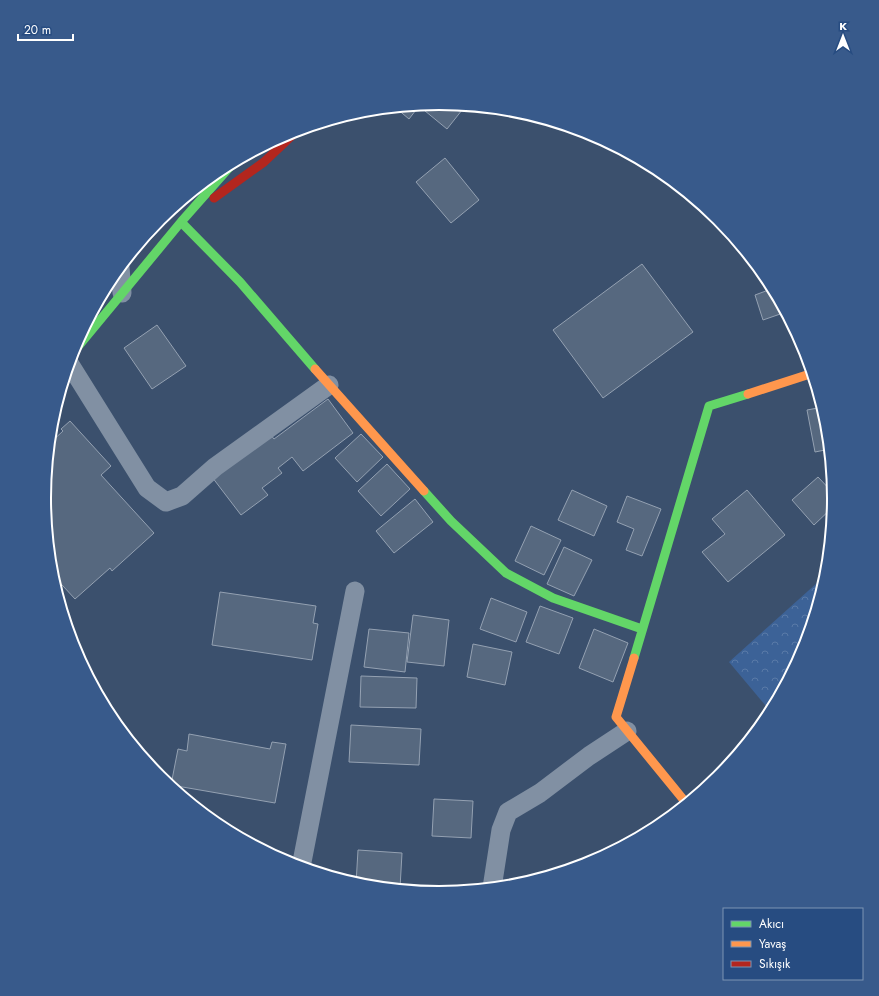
<svg xmlns="http://www.w3.org/2000/svg" width="879" height="996" viewBox="0 0 879 996" font-family="Jost,sans-serif">
	<style>
		.park { fill: url(#park-crowns) }
		.building { fill: #56687f; stroke: #94a1b2 }
		.lines { fill: none; stroke-linecap: round; stroke-linejoin: round }
		.street { stroke: #8190a3; stroke-width: 19 }
		.fast { stroke: #63d668; stroke-width: 9 }
		.slow { stroke: #ff974d; stroke-width: 9 }
		.jam { stroke: #b3261e; stroke-width: 9 }
		.rim { fill: none; stroke: #fff; stroke-width: 2 }
	</style>
	<defs>
		<pattern id="park-crowns" width="20" height="18" patternUnits="userSpaceOnUse"><rect width="20" height="18" fill="#3c6297"/><path d="M2 6a3 3 0 1 1 6 0M12 15a3 3 0 1 1 6 0" fill="none" stroke="#597aa7"/></pattern>
	</defs>
	<rect width="100%" height="100%" fill="#3b506d"/>
	<path class="park" d="M 827,574 L 805,650 L 771,712 L 729,662 Z"/>
	<path class="building" d="M 440,103 L 466,105 L 447,129 L 419,106 L 409,119 L 396,108 L 398,107 Z
		M 445,158 L 479,200 L 451,223 L 416,182 Z
		M 642,264 L 693,332 L 603,398 L 553,330 Z
		M 774,288 L 786,312 L 763,320 L 755,295 Z
		M 157,325 L 186,366 L 152,389 L 124,348 Z
		M 328,399 L 353,433 L 303,471 L 292,457 L 278,468 L 282,473 L 262,488 L 268,495 L 241,515 L 212,477 L 270,434 L 274,439 Z
		M 823,407 L 827,421 L 830,449 L 815,452 L 807,410 Z
		M 70,421 L 111,466 L 101,475 L 154,533 L 112,571 L 110,568 L 75,599 L 51,573 L 44,498 L 49,444 L 63,431 L 61,429 Z
		M 361,434 L 383,457 L 357,482 L 335,458 Z
		M 387,464 L 410,489 L 381,516 L 358,491 Z
		M 818,477 L 835,495 L 835,498 L 834,506 L 814,525 L 792,500 Z
		M 572,490 L 607,506 L 594,536 L 558,520 Z
		M 747,490 L 785,535 L 728,582 L 702,552 L 725,534 L 712,519 Z
		M 627,496 L 661,509 L 642,556 L 626,550 L 634,529 L 617,522 Z
		M 415,499 L 433,522 L 394,553 L 376,531 Z
		M 531,526 L 561,540 L 544,575 L 515,561 Z
		M 564,547 L 592,560 L 574,596 L 547,584 Z
		M 220,592 L 316,606 L 313,623 L 318,624 L 312,660 L 212,645 Z
		M 491,598 L 527,612 L 516,642 L 480,629 Z
		M 540,606 L 573,618 L 559,654 L 526,642 Z
		M 413,615 L 449,620 L 444,666 L 407,662 Z
		M 369,629 L 409,633 L 405,672 L 364,667 Z
		M 594,629 L 628,643 L 613,682 L 579,668 Z
		M 473,644 L 512,652 L 505,685 L 467,677 Z
		M 361,676 L 417,678 L 416,708 L 360,707 Z
		M 351,725 L 421,729 L 419,765 L 349,762 Z
		M 189,734 L 270,749 L 272,742 L 286,744 L 275,803 L 171,785 L 178,749 L 187,751 Z
		M 434,799 L 473,801 L 471,838 L 432,836 Z
		M 358,850 L 402,853 L 400,888 L 356,884 Z"/>
	<g class="lines">
		<path class="street" d="M 120,267 L 122,293
			M 69,363 L 147,488 L 166,502 L 182,496 L 215,467 L 329,385
			M 301,867 L 355,591
			M 492,888 L 501,830 L 508,812 L 540,793 L 589,756 L 627,731"/>
		<path class="fast" d="M 181,222 L 240,282 L 315,369
			M 72,354 L 181,222 L 235,161
			M 424,491 L 451,521 L 506,573 L 553,598 L 642,629
			M 634,658 L 709,406 L 748,394"/>
		<path class="slow" d="M 315,369 L 424,491
			M 748,394 L 813,373
			M 634,658 L 616,717 L 687,804"/>
		<path class="jam" d="M 214,198 L 264,162 L 299,129"/>
	</g>
	<path d="M0 0H879V996H0ZM51 498a388 388 0 1 1 776 0a388 388 0 1 1-776 0Z" fill="#385a8b" fill-rule="evenodd"/>
	<path class="rim" d="M51 498a388 388 0 1 1 776 0a388 388 0 1 1-776 0Z"/>
	<rect x="723" y="908" width="140" height="72" fill="#274c81" stroke="#7d94b3"/>
	<rect x="731" y="921" width="20" height="6" fill="#63d668" stroke="#7d94b3"/>
	<text x="759" y="928" font-size="12" fill="#ffffff">Akıcı</text>
	<rect x="731" y="941" width="20" height="6" fill="#ff974d" stroke="#7d94b3"/>
	<text x="759" y="948" font-size="12" fill="#ffffff">Yavaş</text>
	<rect x="731" y="961" width="20" height="6" fill="#b3261e" stroke="#7d94b3"/>
	<text x="759" y="968" font-size="12" fill="#ffffff">Sıkışık</text>
	<g transform="translate(843 36)" stroke="#274c81" stroke-width="3" paint-order="stroke">
	<path d="M0-3L7 15L0 10L-7 15Z" fill="#ffffff"/>
	<text y="-6" font-size="11" font-weight="bold" text-anchor="middle" fill="#ffffff">K</text>
	</g>
	<path d="M18 34v6h55v-6" fill="none" stroke="#ffffff" stroke-width="2"/>
	<text x="24" y="34" font-size="12" fill="#ffffff" stroke="#274c81" stroke-width="3" paint-order="stroke">20 m</text>
</svg>
